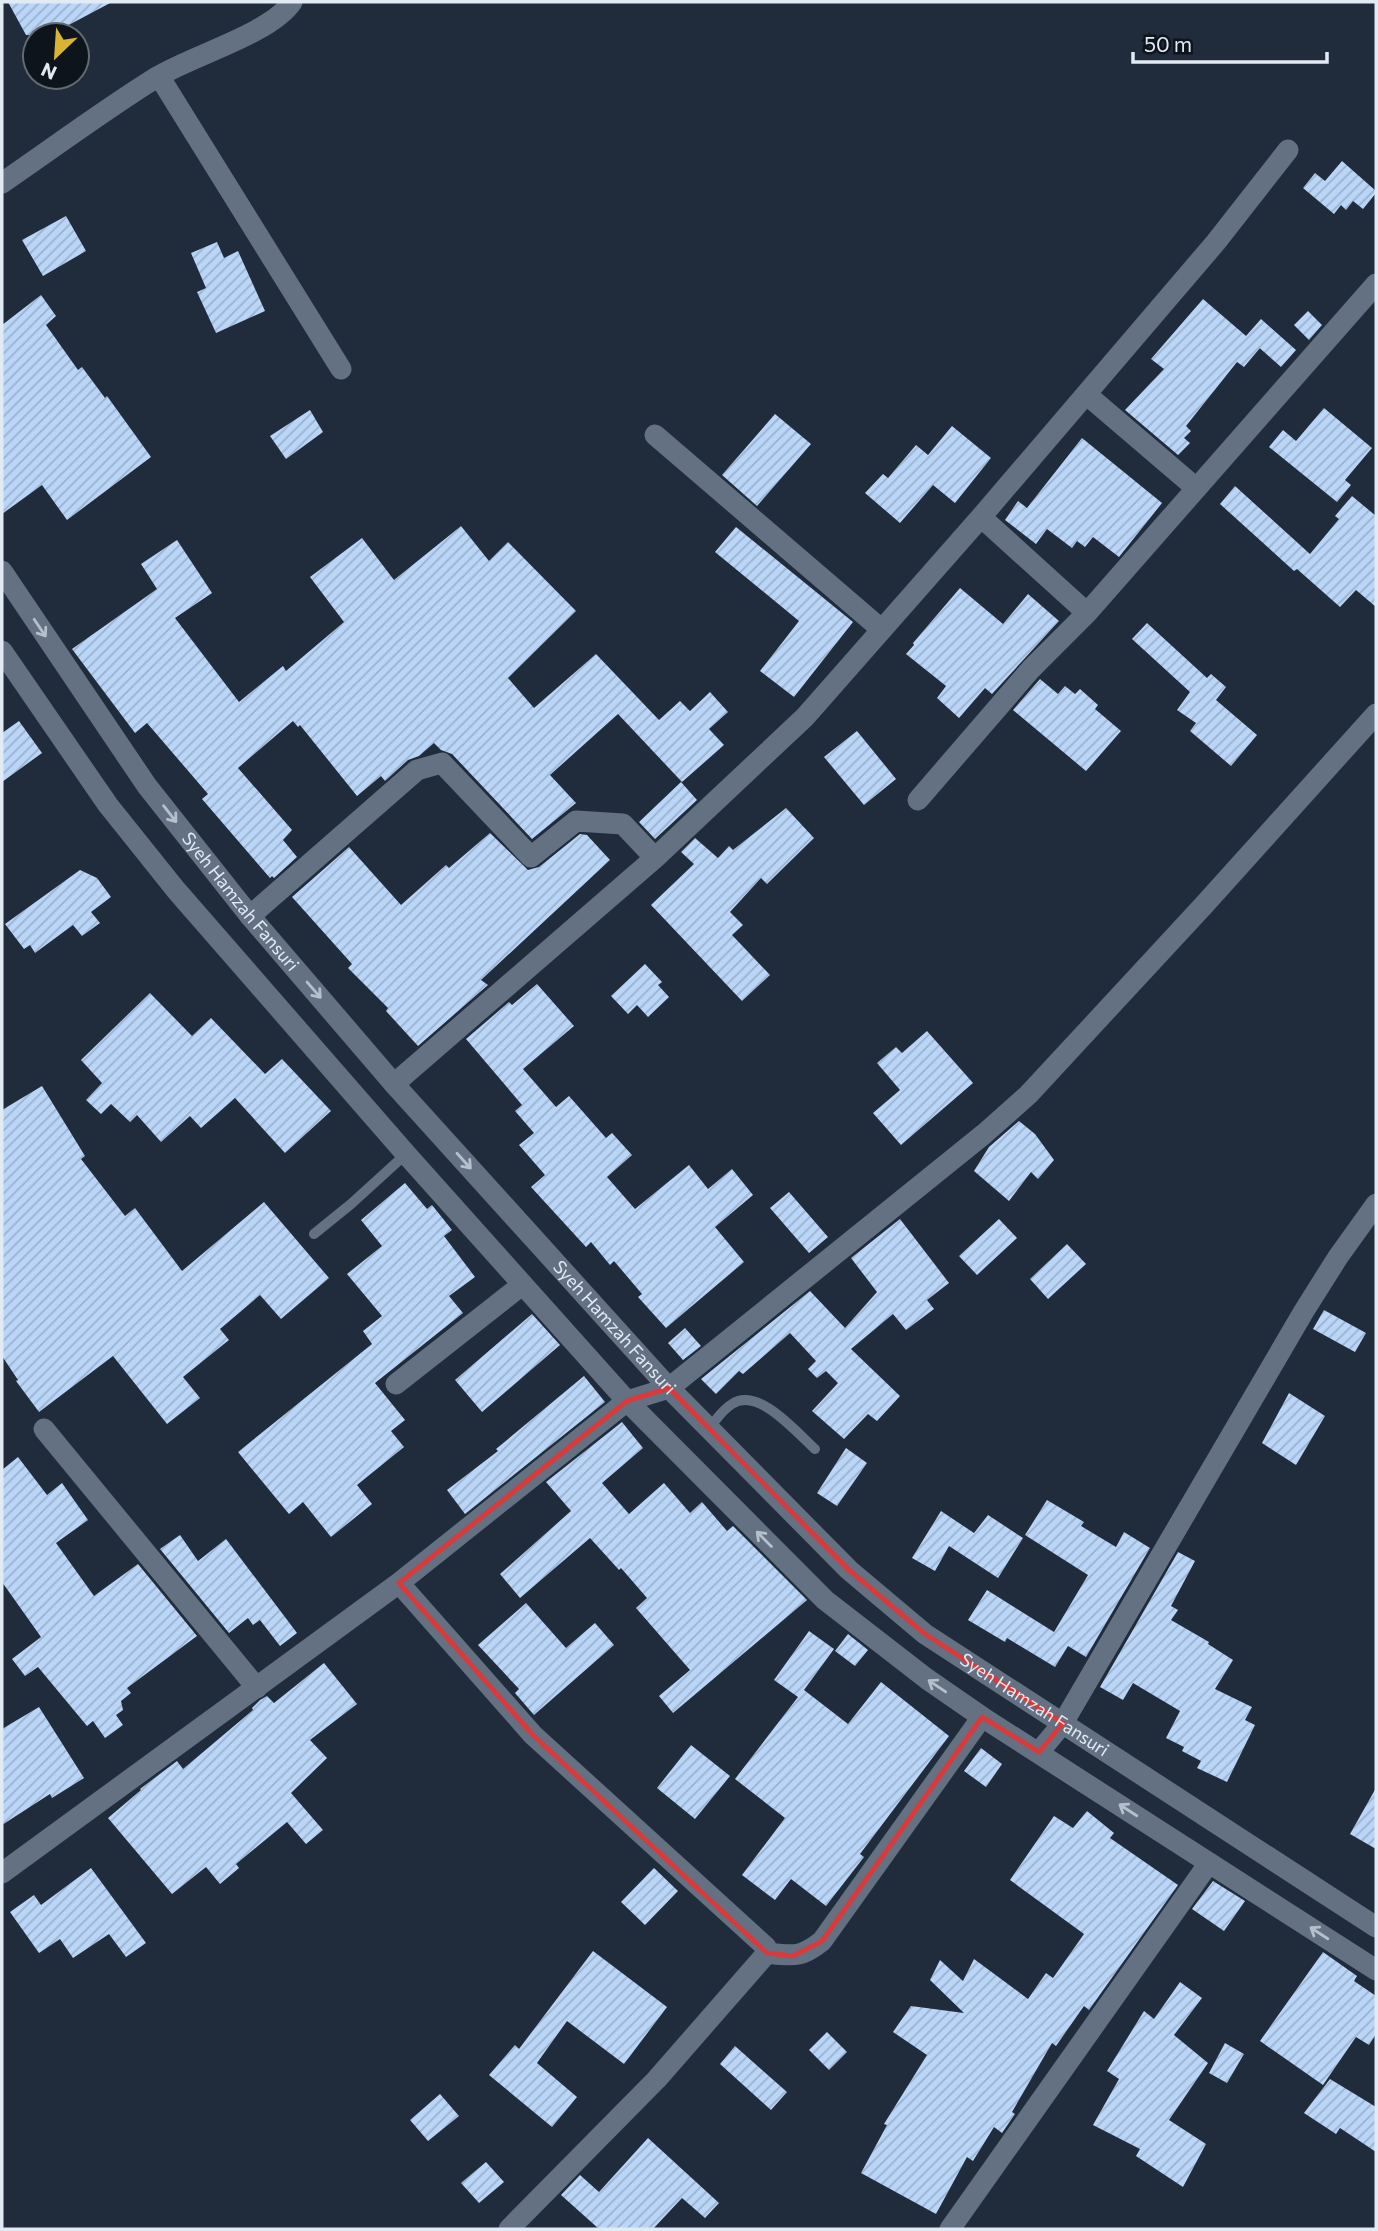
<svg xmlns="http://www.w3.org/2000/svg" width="1378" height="2231" viewBox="0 0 1378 2231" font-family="Commissioner,sans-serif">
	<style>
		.building { fill: url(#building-hatch) }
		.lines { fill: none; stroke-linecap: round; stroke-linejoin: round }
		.lane { stroke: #637183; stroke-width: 10 }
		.street { stroke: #637183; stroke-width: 21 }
		.secondary { stroke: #637183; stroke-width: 21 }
		.oneway { stroke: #b6c0cc }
		.marked { fill: none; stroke: #d73b3c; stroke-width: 5; stroke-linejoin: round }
		.labels { text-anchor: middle; stroke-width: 7; stroke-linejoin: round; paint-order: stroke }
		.street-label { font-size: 18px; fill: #e2eaf4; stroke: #0e141b }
	</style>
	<defs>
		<pattern id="building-hatch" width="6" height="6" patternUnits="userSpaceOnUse" patternTransform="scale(1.75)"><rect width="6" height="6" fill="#b9d5f8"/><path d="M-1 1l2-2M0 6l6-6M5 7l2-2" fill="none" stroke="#9cb1cc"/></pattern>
	</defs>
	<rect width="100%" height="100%" fill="#202c3b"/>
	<path class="building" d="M 8,2 L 112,2 L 50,35 L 26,35 Z
		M 1342,161 L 1376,191 L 1376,193 L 1363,209 L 1353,201 L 1346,210 L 1341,205 L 1334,214 L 1303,188 L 1315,173 L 1325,181 Z
		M 66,216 L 86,251 L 43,276 L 22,240 Z
		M 217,242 L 224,258 L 238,251 L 265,311 L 216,333 L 197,292 L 206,288 L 191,253 Z
		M 41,295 L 56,316 L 46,325 L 78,370 L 82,367 L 105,398 L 107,396 L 151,457 L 67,520 L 42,485 L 2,514 L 2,325 Z
		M 1203,299 L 1260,348 L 1244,367 L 1237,362 L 1186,426 L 1191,431 L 1184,438 L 1190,443 L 1178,455 L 1125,410 L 1164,369 L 1151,359 Z
		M 1308,311 L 1322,325 L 1309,340 L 1294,325 Z
		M 1261,319 L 1296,350 L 1281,367 L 1246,336 Z
		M 1324,408 L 1372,448 L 1345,480 L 1351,485 L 1337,502 L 1269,447 L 1283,430 L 1296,441 Z
		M 310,410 L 323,432 L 286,459 L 270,436 Z
		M 775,414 L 811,444 L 757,506 L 722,475 Z
		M 952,426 L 991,458 L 955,503 L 933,485 L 900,523 L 865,493 L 883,474 L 888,478 L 916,445 L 928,455 Z
		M 1082,438 L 1162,503 L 1119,557 L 1093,537 L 1085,547 L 1077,541 L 1072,548 L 1047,529 L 1036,544 L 1005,520 L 1018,501 L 1027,508 Z
		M 1235,486 L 1310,554 L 1339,519 L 1335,516 L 1352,496 L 1376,516 L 1376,607 L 1356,590 L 1340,607 L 1297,569 L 1294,571 L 1220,504 Z
		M 461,526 L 489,561 L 508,542 L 576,611 L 508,678 L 534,708 L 596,654 L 659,720 L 680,701 L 690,711 L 710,692 L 728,712 L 709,729 L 724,745 L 682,782 L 618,714 L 550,775 L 576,803 L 532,839 L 452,754 L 441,750 L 434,743 L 419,756 L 408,760 L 385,781 L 381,776 L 357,796 L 300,725 L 298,727 L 293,721 L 238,768 L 292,830 L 283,840 L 297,857 L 274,878 L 272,876 L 270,878 L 202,799 L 208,794 L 147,723 L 135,733 L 72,649 L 157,589 L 141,564 L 177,540 L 212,593 L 175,618 L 239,702 L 283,666 L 286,671 L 344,622 L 310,577 L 362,538 L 394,580 Z
		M 736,527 L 853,622 L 794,697 L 760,671 L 799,621 L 715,552 Z
		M 960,588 L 1003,624 L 1028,594 L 1059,621 L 992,694 L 985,688 L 959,718 L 937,698 L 946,686 L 906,654 L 914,645 L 913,643 Z
		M 1147,623 L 1207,678 L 1211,674 L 1226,687 L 1216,700 L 1257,735 L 1231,766 L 1190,731 L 1196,723 L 1177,710 L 1190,692 L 1132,639 Z
		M 1040,679 L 1058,694 L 1065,686 L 1075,694 L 1080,689 L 1098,705 L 1095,709 L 1121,731 L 1086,771 L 1013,710 Z
		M 19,721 L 42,753 L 2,782 L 2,733 Z
		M 857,731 L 896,779 L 864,805 L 824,757 Z
		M 681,782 L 697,800 L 655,839 L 639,822 Z
		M 786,808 L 814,838 L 767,884 L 761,878 L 730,912 L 743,925 L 732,935 L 770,975 L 742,1001 L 651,905 L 694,864 L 681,852 L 695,838 L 718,858 L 729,846 L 733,850 Z
		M 490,833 L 528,870 L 539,867 L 580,834 L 587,835 L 610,860 L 481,980 L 488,985 L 418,1046 L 386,1011 L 388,1008 L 348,968 L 352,964 L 292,897 L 349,847 L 401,905 L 446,865 L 449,868 Z
		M 80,870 L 97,878 L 111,897 L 91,912 L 100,923 L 82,936 L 73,925 L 35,953 L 30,945 L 24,949 L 5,924 Z
		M 645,964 L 662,982 L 658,985 L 669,997 L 648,1017 L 637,1005 L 628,1014 L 611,996 Z
		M 537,984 L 574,1026 L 523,1069 L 556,1107 L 569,1096 L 606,1138 L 612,1133 L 632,1155 L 607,1177 L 635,1209 L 689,1165 L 708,1189 L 732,1169 L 753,1195 L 715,1227 L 744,1262 L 666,1328 L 638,1297 L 642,1294 L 614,1261 L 610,1265 L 591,1242 L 586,1247 L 531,1187 L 545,1175 L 519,1145 L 534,1133 L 515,1111 L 522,1105 L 466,1039 L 509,1002 L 512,1005 Z
		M 150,993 L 192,1036 L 211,1018 L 265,1074 L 282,1059 L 331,1111 L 285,1153 L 235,1098 L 201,1128 L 190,1116 L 161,1142 L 137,1115 L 130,1122 L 111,1104 L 101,1114 L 86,1100 L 102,1083 L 81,1060 Z
		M 927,1031 L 973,1083 L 901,1145 L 873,1113 L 900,1090 L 877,1063 L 896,1047 L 902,1053 Z
		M 42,1086 L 85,1156 L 81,1159 L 125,1216 L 135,1208 L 182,1271 L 264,1202 L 329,1278 L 281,1319 L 260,1295 L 220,1329 L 229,1340 L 183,1377 L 200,1398 L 167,1424 L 113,1356 L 39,1412 L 16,1381 L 18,1380 L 2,1356 L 2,1110 Z
		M 1019,1121 L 1035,1134 L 1054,1160 L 1038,1179 L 1031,1172 L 1009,1201 L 974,1171 L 989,1147 Z
		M 405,1183 L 427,1209 L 432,1205 L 452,1230 L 444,1236 L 475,1277 L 449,1296 L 463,1313 L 375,1383 L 405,1420 L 391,1431 L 404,1447 L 357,1485 L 372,1504 L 331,1537 L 303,1502 L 289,1514 L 238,1452 L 372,1344 L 363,1331 L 382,1316 L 347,1274 L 382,1246 L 361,1220 Z
		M 789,1192 L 828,1237 L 809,1253 L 770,1208 Z
		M 900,1219 L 949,1283 L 927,1300 L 934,1309 L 906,1330 L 893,1314 L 851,1349 L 900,1396 L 877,1421 L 868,1414 L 844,1439 L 812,1411 L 838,1383 L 826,1371 L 817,1378 L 808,1369 L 816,1361 L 790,1333 L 743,1374 L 739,1371 L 716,1394 L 701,1379 L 810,1291 L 845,1328 L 877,1292 L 851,1258 Z
		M 999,1219 L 1017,1238 L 977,1275 L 959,1256 Z
		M 1067,1244 L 1086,1264 L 1048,1299 L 1030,1279 Z
		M 1324,1310 L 1366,1333 L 1355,1352 L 1313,1329 Z
		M 532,1314 L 560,1345 L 482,1412 L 455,1380 Z
		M 685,1328 L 701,1346 L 683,1360 L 668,1343 Z
		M 584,1376 L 605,1402 L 465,1514 L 447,1490 L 498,1451 L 496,1449 Z
		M 1289,1393 L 1325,1416 L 1296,1465 L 1262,1443 Z
		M 622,1422 L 643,1448 L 602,1483 L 629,1514 L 664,1483 L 690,1513 L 702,1502 L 727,1531 L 733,1526 L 807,1600 L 673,1713 L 659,1696 L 690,1670 L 636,1608 L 647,1598 L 621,1568 L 619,1570 L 590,1538 L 520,1598 L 500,1574 L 571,1511 L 546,1482 Z
		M 846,1448 L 867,1463 L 837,1506 L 817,1493 Z
		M 18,1457 L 47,1495 L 62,1483 L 88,1520 L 56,1543 L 94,1596 L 138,1564 L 197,1636 L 127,1688 L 131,1693 L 121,1701 L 123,1710 L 116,1715 L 123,1725 L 105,1738 L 93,1721 L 87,1726 L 38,1667 L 25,1676 L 12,1659 L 41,1637 L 2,1582 L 2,1470 Z
		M 1047,1500 L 1084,1522 L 1081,1526 L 1116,1547 L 1124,1532 L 1150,1548 L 1086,1657 L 1068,1646 L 1055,1667 L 1007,1638 L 1005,1642 L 968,1620 L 987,1590 L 1054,1632 L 1088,1575 L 1025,1535 Z
		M 941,1511 L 974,1533 L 988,1515 L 1023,1538 L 998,1578 L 949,1546 L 935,1571 L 912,1558 Z
		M 180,1535 L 198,1561 L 226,1539 L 297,1633 L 280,1646 L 260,1620 L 253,1625 L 248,1618 L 229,1633 L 160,1549 Z
		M 1178,1552 L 1195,1561 L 1171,1606 L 1178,1610 L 1171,1620 L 1209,1642 L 1208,1644 L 1233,1660 L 1215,1689 L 1252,1707 L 1245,1720 L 1255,1725 L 1227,1782 L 1197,1768 L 1201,1761 L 1182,1751 L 1184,1747 L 1166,1738 L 1180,1711 L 1133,1683 L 1123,1700 L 1100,1687 Z
		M 526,1603 L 566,1648 L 595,1623 L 614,1645 L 534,1715 L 515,1693 L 519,1689 L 478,1645 Z
		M 809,1631 L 834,1649 L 804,1690 L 848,1724 L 881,1682 L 949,1736 L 860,1854 L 864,1857 L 826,1906 L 791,1879 L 775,1900 L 742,1875 L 785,1818 L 735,1779 L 798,1697 L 774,1680 Z
		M 848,1634 L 868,1650 L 855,1666 L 835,1651 Z
		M 324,1663 L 357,1704 L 310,1740 L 327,1758 L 291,1793 L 323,1830 L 306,1844 L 287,1822 L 236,1864 L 239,1868 L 220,1884 L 206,1867 L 172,1894 L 108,1818 L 141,1790 L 140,1789 L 177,1761 L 183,1769 L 253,1710 L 252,1708 L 260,1700 L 267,1696 L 274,1703 Z
		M 39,1707 L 84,1778 L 52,1798 L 50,1794 L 2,1825 L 2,1729 Z
		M 691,1745 L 730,1776 L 695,1819 L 657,1788 Z
		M 981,1748 L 1002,1764 L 986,1787 L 964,1771 Z
		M 1376,1788 L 1376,1849 L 1350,1834 Z
		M 1087,1811 L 1114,1833 L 1110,1838 L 1178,1885 L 1089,2010 L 1084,2006 L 1056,2046 L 1052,2043 L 1012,2112 L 1015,2114 L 1002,2133 L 994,2127 L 973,2161 L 967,2157 L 936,2214 L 861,2173 L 887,2125 L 884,2124 L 927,2055 L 893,2032 L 911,2006 L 964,2013 L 930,1980 L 940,1960 L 963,1981 L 974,1959 L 1028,1999 L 1046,1973 L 1053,1978 L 1084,1934 L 1010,1880 L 1054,1816 L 1073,1828 Z
		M 91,1868 L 146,1943 L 126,1957 L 109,1934 L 73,1958 L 60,1939 L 39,1953 L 10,1912 L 34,1895 L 41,1905 Z
		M 654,1868 L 678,1891 L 645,1925 L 621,1902 Z
		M 1213,1881 L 1245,1901 L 1224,1931 L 1192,1909 Z
		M 593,1951 L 667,2007 L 624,2064 L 567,2021 L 537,2063 L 577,2097 L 552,2127 L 489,2075 L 515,2045 L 519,2049 Z
		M 1323,1952 L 1357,1976 L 1354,1981 L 1376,1996 L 1376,2034 L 1369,2045 L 1356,2037 L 1323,2085 L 1260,2041 Z
		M 1180,1982 L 1202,1998 L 1174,2035 L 1208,2063 L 1169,2120 L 1206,2144 L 1183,2187 L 1136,2156 L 1140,2149 L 1093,2125 L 1119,2079 L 1107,2071 L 1144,2011 L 1154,2019 Z
		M 827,2032 L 847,2052 L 829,2070 L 809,2050 Z
		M 1225,2043 L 1244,2054 L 1227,2083 L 1209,2073 Z
		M 735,2046 L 787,2092 L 771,2110 L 720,2064 Z
		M 1330,2079 L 1376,2107 L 1376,2152 L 1340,2128 L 1336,2134 L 1304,2113 Z
		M 440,2094 L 459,2116 L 428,2141 L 410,2120 Z
		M 648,2138 L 719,2203 L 705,2218 L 682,2198 L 653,2229 L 599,2229 L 561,2195 L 580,2175 L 599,2192 Z
		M 486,2162 L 504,2182 L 479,2203 L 461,2183 Z"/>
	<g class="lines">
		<path class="lane" d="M 314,1234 L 351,1204 L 406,1154
			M 709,1428 C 716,1420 723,1409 732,1404 C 758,1386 797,1433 815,1449"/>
		<path class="street" d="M 159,76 L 341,369
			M 2,183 C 53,148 104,110 157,77 C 193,55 270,34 292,2
			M 1086,394 L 1196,488
			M 655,435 L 881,629
			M 981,517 L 1087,613
			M 918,800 L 1031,669 L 1087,613 L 1376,284
			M 250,916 L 417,770 L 442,763 L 531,857 L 576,821 L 623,824 L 655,858 L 805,717 L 981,517 L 1216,242 L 1288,150
			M 394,1084 L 655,858
			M 396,1384 L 522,1285
			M 44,1429 L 257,1688
			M 399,1583 L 533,1735 L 766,1947 L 767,1953
			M 1039,1752 L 1063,1723 L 1304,1311 L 1338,1257 L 1376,1204
			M 2,1873 L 399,1583 L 627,1401 L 669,1388 L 984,1134 L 1028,1095 L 1204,905 L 1376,714
			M 767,1953 C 793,1956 801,1958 822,1941 L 982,1717
			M 509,2229 L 657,2079 L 767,1953
			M 950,2229 L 1209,1863"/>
		<g class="secondary">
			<path id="s1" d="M 2,571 L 147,786 L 250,916 L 394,1084 L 669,1388 L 849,1570 L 925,1634 L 1376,1927"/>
			<path d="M 2,651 L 108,805 L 176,890 L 406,1154 L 627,1401 L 825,1600 L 927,1679 L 982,1717 L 1376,1970"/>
		</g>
	</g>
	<defs><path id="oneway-shaft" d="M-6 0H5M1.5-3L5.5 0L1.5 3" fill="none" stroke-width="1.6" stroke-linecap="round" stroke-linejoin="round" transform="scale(1.75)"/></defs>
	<g class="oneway">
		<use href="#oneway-shaft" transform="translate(40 628) rotate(56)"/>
		<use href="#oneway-shaft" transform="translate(170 814) rotate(52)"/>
		<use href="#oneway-shaft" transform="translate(314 990) rotate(49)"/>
		<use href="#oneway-shaft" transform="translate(464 1161) rotate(48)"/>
		<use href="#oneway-shaft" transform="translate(764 1539) rotate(-135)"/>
		<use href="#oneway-shaft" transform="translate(937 1686) rotate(-146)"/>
		<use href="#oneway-shaft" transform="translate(1128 1810) rotate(-147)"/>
		<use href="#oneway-shaft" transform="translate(1319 1933) rotate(-147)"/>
	</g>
	<path class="marked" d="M 669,1388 L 849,1570 L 925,1634 L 1063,1723 L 1039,1752 L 982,1717 L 822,1941 L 793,1956 L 767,1953 L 533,1735 L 399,1583 L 627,1401 Z"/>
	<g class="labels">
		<g class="street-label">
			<text dy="6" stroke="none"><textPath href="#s1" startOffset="408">Syeh Hamzah Fansuri</textPath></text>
			<text dy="6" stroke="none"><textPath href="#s1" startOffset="975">Syeh Hamzah Fansuri</textPath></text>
			<text dy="6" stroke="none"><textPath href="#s1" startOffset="1542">Syeh Hamzah Fansuri</textPath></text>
		</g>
	</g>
	<rect width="1378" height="2231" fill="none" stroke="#e2eaf4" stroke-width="7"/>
	<g transform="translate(56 56) rotate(205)"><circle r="33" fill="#0e141b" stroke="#636a72" stroke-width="2"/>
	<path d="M0-5L12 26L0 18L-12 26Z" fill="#dbb333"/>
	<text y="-10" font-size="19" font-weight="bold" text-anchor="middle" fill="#e2eaf4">N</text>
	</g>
	<path d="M1133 52v10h194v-10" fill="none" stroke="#e2eaf4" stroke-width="3.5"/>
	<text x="1144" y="52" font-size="21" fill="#e2eaf4" stroke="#0e141b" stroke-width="5" paint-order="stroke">50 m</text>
</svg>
